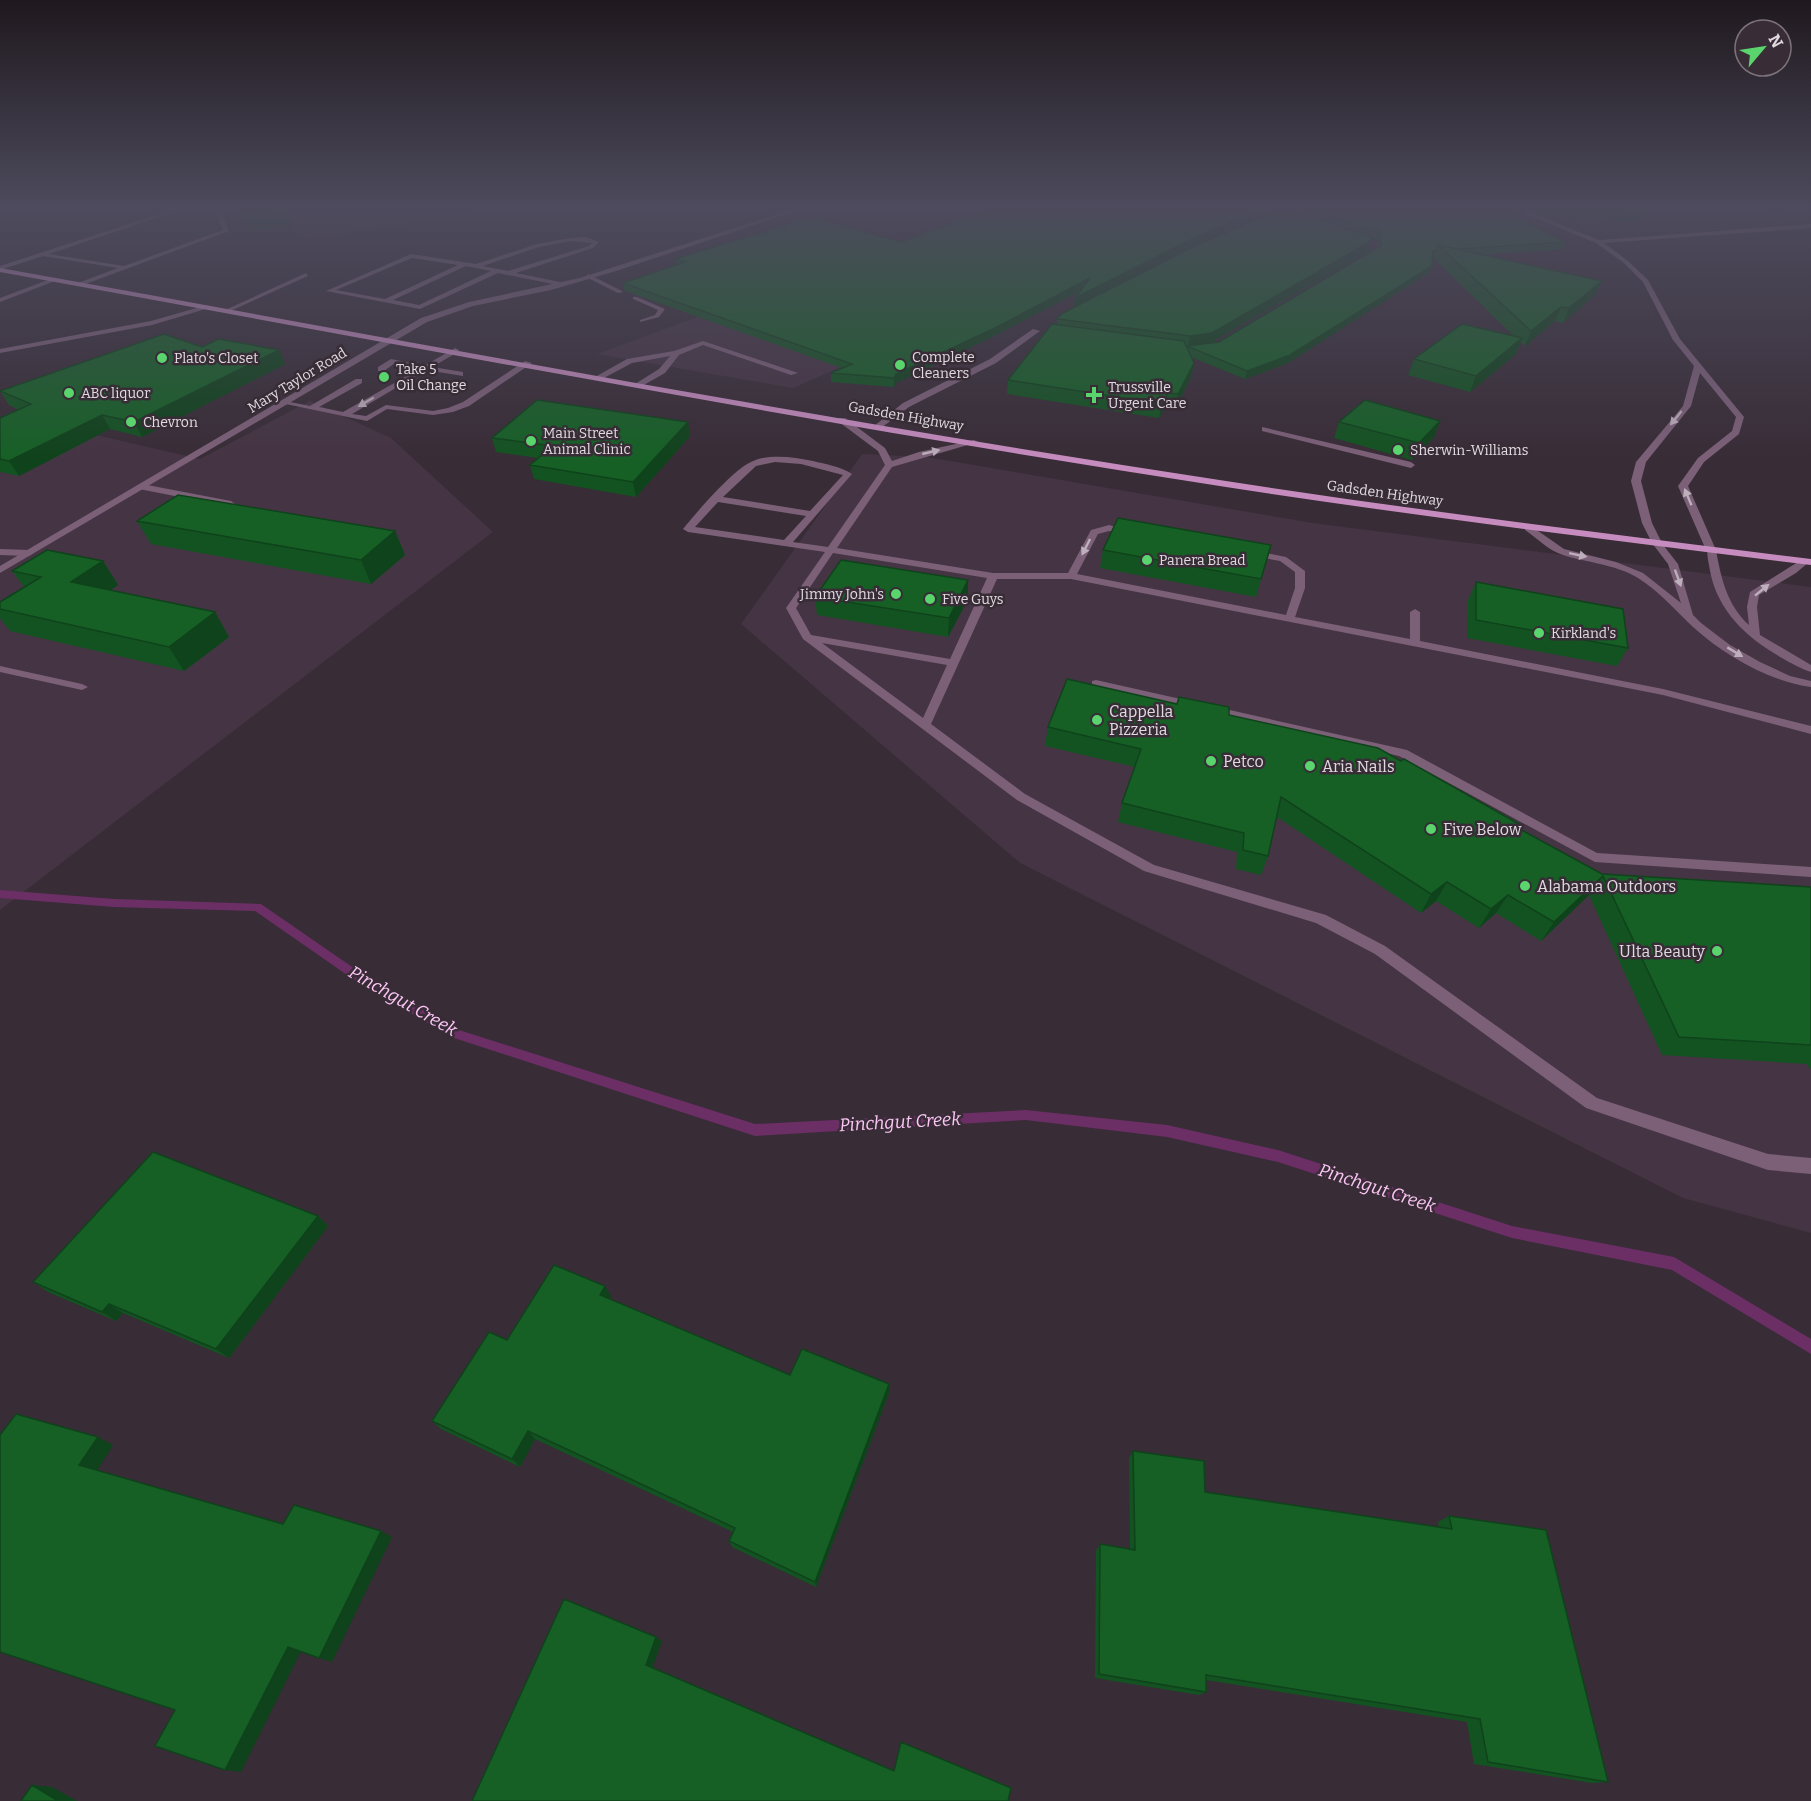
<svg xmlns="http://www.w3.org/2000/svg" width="1811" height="1801" viewBox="0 0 1811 1801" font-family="Bitter,serif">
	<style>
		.built { fill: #453443 }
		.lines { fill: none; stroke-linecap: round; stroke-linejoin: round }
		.stream { fill: #6b2f66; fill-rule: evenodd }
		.lane { fill: #7c6078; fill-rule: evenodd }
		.street { fill: #7c6078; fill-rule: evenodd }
		.primary { fill: #c68cbf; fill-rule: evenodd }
		.wall { fill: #135321; fill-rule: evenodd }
		.shaded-wall { fill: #0f431b }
		.building { fill: #166026; stroke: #0f431b; stroke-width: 1.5 }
		.oneway { fill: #beafbc }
		.poi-dot { fill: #5ad56e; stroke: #382c36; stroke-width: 2 }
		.labels { text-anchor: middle; stroke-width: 5; stroke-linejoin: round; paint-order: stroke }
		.far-poi-label { font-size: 14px; fill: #e1dae0; stroke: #382c36; text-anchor: start }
		.far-street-label { font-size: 14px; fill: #e1dae0; stroke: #382c36 }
		.poi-label { font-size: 16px; fill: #e1dae0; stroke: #382c36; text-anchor: start }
		.water-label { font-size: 18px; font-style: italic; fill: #fcc6f5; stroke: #382c36 }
	</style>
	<rect width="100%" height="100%" fill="#382c36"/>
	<path class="built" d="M 285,209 L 513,209 L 299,239 Z
		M 990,209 L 1199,209 L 793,388 L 597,354 Z
		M 310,401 L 391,438 L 493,532 L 0,910 L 0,431 L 35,421 L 200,459 Z
		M 862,454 L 927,457 L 1313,523 L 1811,587 L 1811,1233 L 1683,1198 L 1020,863 L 741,624 Z"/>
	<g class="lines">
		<path class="stream" d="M 0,890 L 114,899 L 261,904 L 358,971 L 459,1030 L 755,1124 L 1026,1110 L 1167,1125 L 1278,1150 L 1512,1226 L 1674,1257 L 1811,1339 L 1811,1354 L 1672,1270 L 1512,1238 L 1278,1162 L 1167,1137 L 1026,1120 L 755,1136 L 451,1037 L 350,977 L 255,911 L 114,907 L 0,898 Z"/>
		<path class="lane" d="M 175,209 L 183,209 L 49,254 L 124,266 L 223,230 L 215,209 L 221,209 L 229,231 L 80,286 L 78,283 L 118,268 L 43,256 L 0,270 L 0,266 Z
			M 585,237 L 599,242 L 593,248 L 516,273 L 565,283 L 563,286 L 498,273 L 420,309 L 326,291 L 411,254 L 476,264 L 537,244 L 571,238 ZM 571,241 L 592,243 L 589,246 L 508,271 L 483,266 L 539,247 ZM 412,258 L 458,265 L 385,299 L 336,290 ZM 466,266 L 491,271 L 419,305 L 393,300 Z
			M 306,273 L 308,276 L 228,312 L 223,311 Z
			M 588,274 L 622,291 L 623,292 L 618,293 L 586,277 Z
			M 633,297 L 637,297 L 665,309 L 659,317 L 640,322 L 640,320 L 655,315 L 658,310 L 633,299 Z
			M 207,305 L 209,308 L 152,325 L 0,353 L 0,349 L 151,321 Z
			M 703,341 L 798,373 L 791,375 L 703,345 L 679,355 L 665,373 L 642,386 L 635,384 L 659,369 L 670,356 L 632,363 L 602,379 L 595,377 L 627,359 L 674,351 Z
			M 455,348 L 459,350 L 458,352 L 432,367 L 463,372 L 463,376 L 426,370 L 352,414 L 366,416 L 386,405 L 433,411 L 448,408 L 463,402 L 525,361 L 532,363 L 469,406 L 453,412 L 433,415 L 387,409 L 367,421 L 281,403 L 285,401 L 310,406 L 356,379 L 362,379 L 362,383 L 319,407 L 343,412 L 419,369 L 395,363 L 384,371 L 378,371 L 378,367 L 391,359 L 424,366 Z
			M 839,418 L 845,418 L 885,448 L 892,461 L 919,452 L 974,440 L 978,442 L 892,467 L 837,548 L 993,573 L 1068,573 L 1091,530 L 1109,525 L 1134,532 L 1129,535 L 1109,531 L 1098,534 L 1077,574 L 1286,615 L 1295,588 L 1295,572 L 1280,561 L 1248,555 L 1246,553 L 1251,550 L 1286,557 L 1305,571 L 1305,588 L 1295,617 L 1410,639 L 1410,612 L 1415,609 L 1420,612 L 1420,641 L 1663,689 L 1811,726 L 1811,734 L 1663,695 L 1071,579 L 997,579 L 931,724 L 1025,794 L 1154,865 L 1326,915 L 1385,946 L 1597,1098 L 1768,1154 L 1811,1158 L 1811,1174 L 1768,1170 L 1586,1108 L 1375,954 L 1316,923 L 1144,871 L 1017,800 L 803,639 L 786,608 L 825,552 L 688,532 L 683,529 C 697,512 730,473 749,463 C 767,453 793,457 813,461 C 825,464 842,467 852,474 L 793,542 L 828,547 L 885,465 L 878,451 L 839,422 ZM 775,462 L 801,464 L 843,475 L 810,511 L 723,497 L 756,466 ZM 718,502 L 806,516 L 784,540 L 695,527 ZM 833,553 L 987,578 L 950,659 L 811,635 L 796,608 ZM 822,643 L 947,665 L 923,718 Z
			M 1262,427 L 1411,462 L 1415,465 L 1411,468 L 1262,431 Z
			M 142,484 L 231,501 L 235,504 L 231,507 L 139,489 L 139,485 Z
			M 1525,526 L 1531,526 L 1564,549 L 1616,562 L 1643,573 L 1681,603 L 1668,564 L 1652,543 L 1660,541 L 1678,564 L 1693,615 L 1701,623 L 1730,645 L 1760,662 L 1790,676 L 1811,681 L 1811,687 C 1769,681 1725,656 1693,627 C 1675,610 1659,591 1638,578 C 1615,564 1588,563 1563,555 C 1549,551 1537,538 1525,530 Z
			M 1708,548 L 1716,550 C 1721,578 1727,605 1749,625 L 1747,607 L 1750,592 L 1801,560 L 1807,560 L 1809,562 L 1796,573 L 1759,595 L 1757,607 L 1760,635 L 1811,665 L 1811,672 C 1801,669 1791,663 1782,658 C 1747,638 1718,612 1710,571 C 1709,563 1706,555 1708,548 Z
			M 0,549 L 29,550 L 34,553 L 29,556 L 0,555 Z
			M 0,666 L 82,684 L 88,687 L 82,690 L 0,672 Z
			M 1096,680 L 1407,750 L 1597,853 L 1811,867 L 1811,877 L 1595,862 L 1399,756 L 1092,685 L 1092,681 Z"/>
		<path class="street" d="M 793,209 L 802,209 L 616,271 L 551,290 L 473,306 L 427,322 L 0,573 L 0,566 L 421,318 L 469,302 L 580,278 Z
			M 1514,209 L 1522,209 L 1599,240 L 1811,224 L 1811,228 L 1604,243 L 1628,261 L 1648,280 L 1680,339 L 1744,417 L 1739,434 L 1704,462 L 1688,486 L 1716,550 L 1715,552 L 1706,550 L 1678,486 L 1698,458 L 1732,431 L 1736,417 L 1700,373 L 1691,406 L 1646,462 L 1641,481 L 1652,523 L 1662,543 L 1653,545 L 1642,523 L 1631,481 L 1636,462 L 1683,406 L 1694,366 L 1673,340 L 1643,282 L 1624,263 L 1596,243 Z
			M 53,278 L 55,281 L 0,302 L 0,298 Z
			M 1033,329 L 1040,331 L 996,363 L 909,407 L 881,428 L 874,426 L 903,403 L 990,359 Z"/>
		<path class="primary" d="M 0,268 C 408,341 816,419 1226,481 C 1421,511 1616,535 1811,559 L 1811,565 C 1616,541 1421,517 1226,487 C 816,424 408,346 0,272 Z"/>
	</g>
	<path class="wall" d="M 990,209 L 1524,209 L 1522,215 L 1511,214 L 1565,242 L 1562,249 L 1483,255 L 1602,281 L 1595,295 L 1563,323 L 1555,321 L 1525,346 L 1520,342 L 1516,354 L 1470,392 L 1408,375 L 1414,359 L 1515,337 L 1433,258 L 1432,266 L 1429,273 L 1288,363 L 1245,379 L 1191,357 L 1194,363 L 1191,377 L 1175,409 L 1165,407 L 1159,418 L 1007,394 L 1008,380 L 1057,324 L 1057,319 L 1265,215 L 1262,216 L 1187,249 L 1074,306 L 1075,298 L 1081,291 L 994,336 L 896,383 L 894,387 L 831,382 L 831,373 L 842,368 L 625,291 L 623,283 L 676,265 L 675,259 L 901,242 ZM 1371,238 L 1377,240 L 1378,247 L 1219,342 L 1198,345 L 1210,343 L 1369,251 Z
		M 1527,209 L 1637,209 L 1642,215 L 1638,222 L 1546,216 Z
		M 1764,209 L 1792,209 L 1775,213 Z
		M 202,347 L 279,350 L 285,364 L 142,437 L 110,429 L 19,476 L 0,472 L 0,418 L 19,410 L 9,405 L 0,391 Z
		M 1440,421 L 1434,437 L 1412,460 L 1334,438 L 1339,422 Z
		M 690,436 L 636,497 L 534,479 L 530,465 L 538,458 L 496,452 L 492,438 Z
		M 137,521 L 395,531 L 405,555 L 371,584 L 151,544 Z
		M 1271,545 L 1256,597 L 1100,568 L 1103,550 Z
		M 103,561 L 118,585 L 111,590 L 215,612 L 229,637 L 184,671 L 10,631 L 0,618 L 0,602 L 24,587 L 12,571 Z
		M 1476,582 L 1628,648 L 1617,666 L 1467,638 L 1468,600 Z
		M 815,597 L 968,599 L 948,637 L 817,615 Z
		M 1229,715 L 1517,827 L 1602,874 L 1811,887 L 1811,1070 L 1807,1064 L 1662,1055 L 1589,895 L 1541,941 L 1496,913 L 1479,928 L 1436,901 L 1421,913 L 1277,817 L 1268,856 L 1261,875 L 1236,869 L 1237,852 L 1118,822 L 1122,803 L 1135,767 L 1045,746 L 1048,727 Z
		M 318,1216 L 328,1226 L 229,1358 L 123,1313 L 116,1321 L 48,1292 L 33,1282 Z
		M 611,1296 L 609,1299 L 790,1375 L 889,1393 L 816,1587 L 732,1547 L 729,1541 L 733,1532 L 535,1439 L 520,1467 L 441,1429 L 432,1421 L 507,1340 Z
		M 1133,1451 L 1205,1492 L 1439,1527 L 1438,1522 L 1449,1516 L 1608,1782 L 1592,1783 L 1474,1764 L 1467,1722 L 1206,1680 L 1206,1692 L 1199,1695 L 1095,1678 L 1096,1551 L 1100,1544 L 1130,1549 L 1129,1458 Z"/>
	<path class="shaded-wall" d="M 1262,209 L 1282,209 L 1281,213 L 1262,216 L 1187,249 L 1074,306 L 1075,298 L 1188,241 Z
		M 1777,209 L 1792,209 L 1775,213 Z
		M 287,212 L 292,226 L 249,231 L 244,218 Z
		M 1371,241 L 1369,251 L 1210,343 L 1188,347 L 1190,336 Z
		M 1432,266 L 1429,273 L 1288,363 L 1245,379 L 1247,371 Z
		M 1090,278 L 1089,286 L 994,336 L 896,383 L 894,387 L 894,378 L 896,374 Z
		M 1602,281 L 1595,295 L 1563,323 L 1569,308 Z
		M 1561,307 L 1555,321 L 1525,346 L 1531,331 Z
		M 1522,338 L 1516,354 L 1470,392 L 1476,376 Z
		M 279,350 L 285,364 L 142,437 L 134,422 Z
		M 1194,363 L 1191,377 L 1175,409 L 1178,394 Z
		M 1168,393 L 1165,407 L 1159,418 L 1162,404 Z
		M 102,415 L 110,429 L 19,476 L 9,461 Z
		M 1440,421 L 1434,437 L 1412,460 L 1419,443 Z
		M 688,422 L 690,436 L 636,497 L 633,482 Z
		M 395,531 L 405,555 L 371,584 L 361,560 Z
		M 103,561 L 118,585 L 87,606 L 71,582 Z
		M 968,580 L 968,599 L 948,637 L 949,618 Z
		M 215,612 L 229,637 L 184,671 L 169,647 Z
		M 1603,876 L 1589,895 L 1541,941 L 1554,922 Z
		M 1447,882 L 1436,901 L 1421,913 L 1431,894 Z
		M 1508,895 L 1496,913 L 1479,928 L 1491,909 Z
		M 318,1216 L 328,1226 L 229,1358 L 216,1349 Z
		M 605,1286 L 611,1296 L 605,1305 L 600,1295 Z
		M 109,1304 L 123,1313 L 116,1321 L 102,1312 Z
		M 889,1384 L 889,1393 L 816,1587 L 815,1582 Z
		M 528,1431 L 535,1439 L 520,1467 L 512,1459 Z
		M 98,1437 L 113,1445 L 96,1472 L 79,1465 Z
		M 381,1531 L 392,1537 L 332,1662 L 319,1658 Z
		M 656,1637 L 662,1641 L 652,1669 L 646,1665 Z
		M 288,1647 L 301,1651 L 241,1772 L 225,1770 Z
		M 32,1785 L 52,1787 L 77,1801 L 58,1801 Z"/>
	<path class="building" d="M 240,209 L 285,209 L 287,212 L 244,218 Z
		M 990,209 L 1262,209 L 1188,241 L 1075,298 L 1090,278 L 995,328 L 896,374 L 894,378 L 831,373 L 852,364 L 623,283 L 685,262 L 675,259 L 799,221 L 804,222 L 816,218 L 901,242 Z
		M 1301,209 L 1501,209 L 1565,242 L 1457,249 L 1438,245 L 1436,251 L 1433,251 L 1432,266 L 1290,355 L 1247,371 L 1187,346 L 1219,342 L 1382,245 L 1379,232 L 1322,213 Z
		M 1549,209 L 1637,209 L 1642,215 Z
		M 1283,212 L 1306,216 L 1371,236 L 1371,241 L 1212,333 L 1190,336 L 1057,319 L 1061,314 L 1195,246 L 1268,214 Z
		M 1438,245 L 1602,281 L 1569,308 L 1561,307 L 1531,331 Z
		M 1052,324 L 1184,341 L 1194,363 L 1178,394 L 1168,393 L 1162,404 L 1008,380 Z
		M 1462,324 L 1522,338 L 1476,376 L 1414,359 Z
		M 164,334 L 202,347 L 219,339 L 279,350 L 134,422 L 102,415 L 9,461 L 0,459 L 0,418 L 31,404 L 0,391 Z
		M 537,400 L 688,422 L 633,482 L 530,465 L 553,446 L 492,438 Z
		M 1365,400 L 1440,421 L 1419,443 L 1339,422 Z
		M 178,495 L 395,531 L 361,560 L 137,521 Z
		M 1118,518 L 1271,545 L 1261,579 L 1103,550 Z
		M 47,550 L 103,561 L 71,582 L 215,612 L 169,647 L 0,609 L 0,602 L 41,577 L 12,571 Z
		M 841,560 L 968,580 L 949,618 L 815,597 Z
		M 1476,582 L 1623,609 L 1628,648 L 1476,620 Z
		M 1067,679 L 1177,704 L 1179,697 L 1229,707 L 1229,715 L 1378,748 L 1401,761 L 1404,759 L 1519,824 L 1516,827 L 1602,874 L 1811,887 L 1811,1045 L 1679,1037 L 1603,876 L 1554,922 L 1508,895 L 1491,909 L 1447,882 L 1431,894 L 1281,797 L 1268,856 L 1243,850 L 1244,833 L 1122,803 L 1141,749 L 1048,727 Z
		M 153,1152 L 318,1216 L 216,1349 L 109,1304 L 102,1312 L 33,1282 Z
		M 554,1265 L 605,1286 L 600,1295 L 790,1375 L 802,1349 L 889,1384 L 815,1582 L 729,1541 L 735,1528 L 528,1431 L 512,1459 L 432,1421 L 489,1332 L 507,1340 Z
		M 16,1414 L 98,1437 L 79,1465 L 283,1524 L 294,1505 L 381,1531 L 319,1658 L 288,1647 L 225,1770 L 155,1746 L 175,1710 L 0,1652 L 0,1435 Z
		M 1133,1451 L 1204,1461 L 1205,1492 L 1452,1529 L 1449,1516 L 1546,1530 L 1608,1782 L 1488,1762 L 1480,1719 L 1206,1675 L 1206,1692 L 1099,1674 L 1100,1544 L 1135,1550 Z
		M 564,1599 L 656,1637 L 646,1665 L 894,1771 L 901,1742 L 1011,1788 L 1008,1801 L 472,1801 Z
		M 32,1785 L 58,1801 L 21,1801 Z"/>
	<defs><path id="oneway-solid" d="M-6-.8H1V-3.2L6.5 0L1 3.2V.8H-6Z" transform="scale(1.5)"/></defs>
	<g class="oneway">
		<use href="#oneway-solid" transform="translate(366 402) rotate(150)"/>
		<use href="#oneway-solid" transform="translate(1676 418) rotate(129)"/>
		<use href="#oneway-solid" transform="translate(931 452) rotate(-13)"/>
		<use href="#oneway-solid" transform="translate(1688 497) rotate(-113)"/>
		<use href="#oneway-solid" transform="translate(1086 547) rotate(117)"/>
		<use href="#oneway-solid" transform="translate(1578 555) rotate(12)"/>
		<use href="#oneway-solid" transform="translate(1678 578) rotate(70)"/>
		<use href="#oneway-solid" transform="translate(1762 590) rotate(-39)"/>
		<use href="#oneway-solid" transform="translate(1735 652) rotate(31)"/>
	</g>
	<linearGradient id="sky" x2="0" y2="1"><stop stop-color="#1f181e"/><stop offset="0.45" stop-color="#4d4b5d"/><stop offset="1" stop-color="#4d4b5d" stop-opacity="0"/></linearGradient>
	<rect width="1811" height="461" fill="url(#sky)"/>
	<g class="poi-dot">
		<circle cx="162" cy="358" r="6"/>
		<circle cx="900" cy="365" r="6"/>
		<circle cx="384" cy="377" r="6"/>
		<circle cx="69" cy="393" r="6"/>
		<path d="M1091 386h6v6h6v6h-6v6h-6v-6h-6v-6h6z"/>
		<circle cx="131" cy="422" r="6"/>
		<circle cx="531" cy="441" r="6"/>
		<circle cx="1398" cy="450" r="6"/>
		<circle cx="1147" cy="560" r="6"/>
		<circle cx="896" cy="594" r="6"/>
		<circle cx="930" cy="599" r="6"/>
		<circle cx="1539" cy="633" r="6"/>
		<circle cx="1097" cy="720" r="6"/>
		<circle cx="1211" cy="761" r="6"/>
		<circle cx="1310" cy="766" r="6"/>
		<circle cx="1431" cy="829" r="6"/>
		<circle cx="1525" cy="886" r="6"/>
		<circle cx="1717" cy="951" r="6"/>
	</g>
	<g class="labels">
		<g class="far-poi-label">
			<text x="912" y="362">Complete<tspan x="912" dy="16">Cleaners</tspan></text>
			<text x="174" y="363">Plato's Closet</text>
			<text x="396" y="374">Take 5<tspan x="396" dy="16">Oil Change</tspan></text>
			<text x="1108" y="392">Trussville<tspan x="1108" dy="16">Urgent Care</tspan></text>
			<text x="81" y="398">ABC liquor</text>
			<text x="143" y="427">Chevron</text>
			<text x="543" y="438">Main Street<tspan x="543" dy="16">Animal Clinic</tspan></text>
			<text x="1410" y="455">Sherwin-Williams</text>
			<text x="1159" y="565">Panera Bread</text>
			<text x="884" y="599" text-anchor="end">Jimmy John's</text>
			<text x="942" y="604">Five Guys</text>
			<text x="1551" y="638">Kirkland's</text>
		</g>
		<g class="far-street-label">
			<text transform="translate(297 380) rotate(-31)" y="5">Mary Taylor Road</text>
			<text transform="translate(906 416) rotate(10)" y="5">Gadsden Highway</text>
			<text transform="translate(1385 493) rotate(8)" y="5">Gadsden Highway</text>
		</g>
		<g class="poi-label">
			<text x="1109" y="717">Cappella<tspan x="1109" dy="18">Pizzeria</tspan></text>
			<text x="1223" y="767">Petco</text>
			<text x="1322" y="772">Aria Nails</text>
			<text x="1443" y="835">Five Below</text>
			<text x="1537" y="892">Alabama Outdoors</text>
			<text x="1705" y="957" text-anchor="end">Ulta Beauty</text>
		</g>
		<g class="water-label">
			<text transform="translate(403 1001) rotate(30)" y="6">Pinchgut Creek</text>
			<text transform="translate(900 1122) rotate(-3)" y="6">Pinchgut Creek</text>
			<text transform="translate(1377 1188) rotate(18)" y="6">Pinchgut Creek</text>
		</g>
	</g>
	<g transform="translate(1763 48) rotate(61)"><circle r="28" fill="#382c36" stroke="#7c727a" stroke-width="1.5"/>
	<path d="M0-4.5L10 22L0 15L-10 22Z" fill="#5ad56e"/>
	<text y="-9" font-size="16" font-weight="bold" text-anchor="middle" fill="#e1dae0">N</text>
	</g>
</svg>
